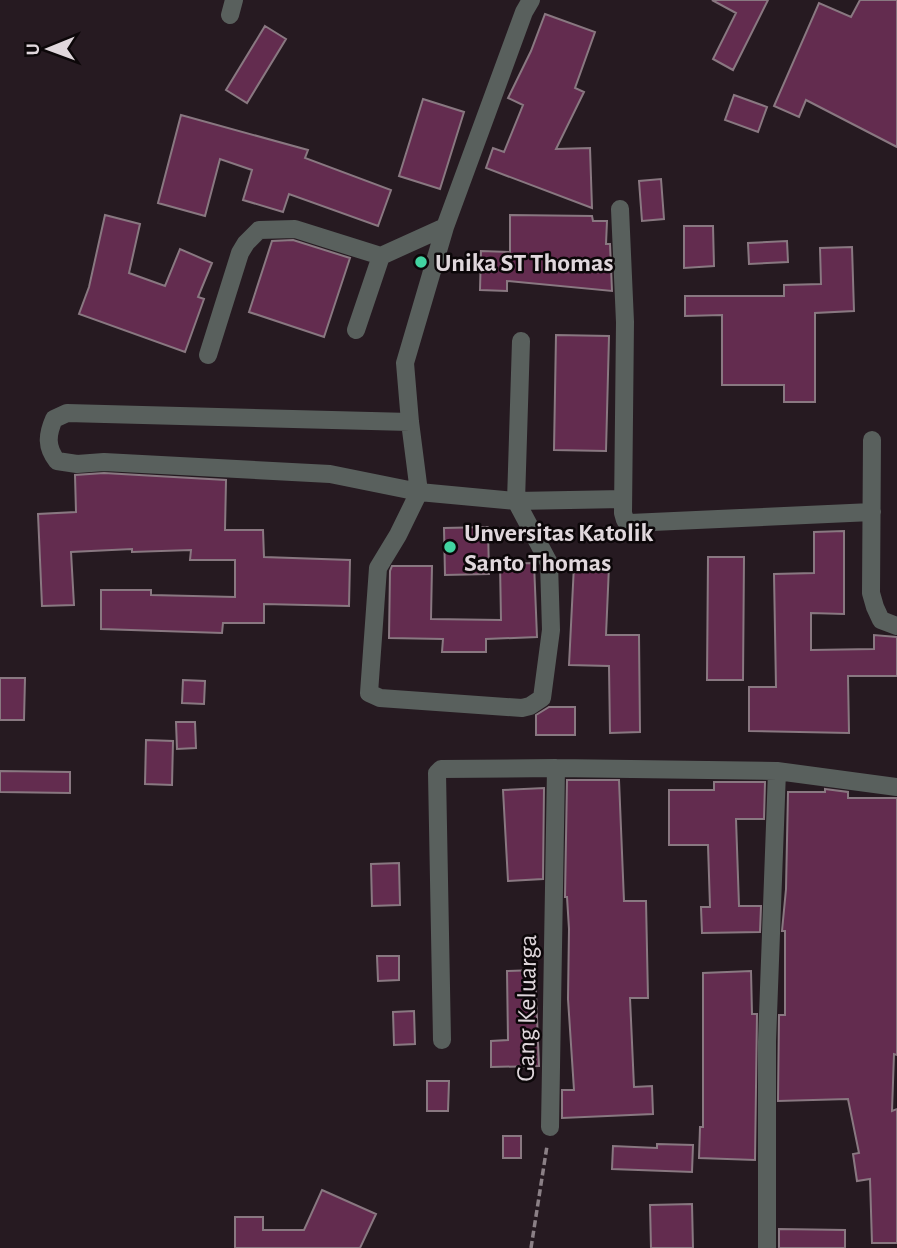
<svg xmlns="http://www.w3.org/2000/svg" width="897" height="1248" viewBox="0 0 897 1248" font-family="'Alegreya Sans',sans-serif">
	<style>
		.building { fill: #632c4f; stroke: #897881; stroke-width: 2 }
		.lines { fill: none; stroke-linecap: round; stroke-linejoin: round }
		.path { stroke: #8b8086; stroke-width: 3.5; stroke-dasharray: 7 3.5; stroke-linecap: butt }
		.street { stroke: #59605d; stroke-width: 18 }
		.poi-dot { fill: #42d4a1; stroke: #0c0709; stroke-width: 2.5 }
		.labels { text-anchor: middle; stroke-width: 5; stroke-linejoin: round; paint-order: stroke }
		.poi-label { font-size: 26px; font-weight: bold; fill: #e0d7dc; stroke: #0c0709; text-anchor: start }
		.street-label { font-size: 26px; fill: #e0d7dc; stroke: #0c0709 }
	</style>
	<rect width="100%" height="100%" fill="#261a21"/>
	<path class="building" d="M 712,0 L 768,0 L 733,70 L 713,59 L 736,13 Z
		M 860,0 L 897,0 L 897,147 L 806,100 L 799,117 L 774,106 L 819,3 L 851,17 Z
		M 545,14 L 595,32 L 575,88 L 584,92 L 556,149 L 590,148 L 592,208 L 486,168 L 493,148 L 504,152 L 523,105 L 508,98 L 531,51 Z
		M 265,26 L 286,39 L 247,103 L 226,90 Z
		M 734,95 L 767,107 L 758,132 L 725,120 Z
		M 423,99 L 464,112 L 440,189 L 399,176 Z
		M 181,115 L 308,150 L 305,158 L 391,190 L 378,226 L 289,194 L 283,212 L 243,200 L 252,170 L 220,159 L 205,216 L 158,203 Z
		M 661,179 L 664,219 L 642,221 L 639,181 Z
		M 105,215 L 140,224 L 129,273 L 165,286 L 180,249 L 212,263 L 198,297 L 204,299 L 185,352 L 79,314 L 89,287 Z
		M 510,215 L 592,216 L 593,221 L 607,221 L 606,244 L 610,244 L 612,291 L 507,281 L 507,291 L 480,290 L 481,251 L 510,252 Z
		M 684,226 L 713,226 L 714,266 L 684,268 Z
		M 293,240 L 350,258 L 324,337 L 249,312 L 272,241 Z
		M 787,241 L 788,262 L 749,264 L 748,243 Z
		M 852,247 L 854,311 L 815,313 L 815,402 L 784,402 L 784,385 L 722,385 L 722,315 L 685,316 L 685,296 L 784,296 L 784,285 L 821,284 L 820,248 Z
		M 556,335 L 609,336 L 606,451 L 554,450 Z
		M 104,473 L 226,480 L 225,530 L 263,530 L 264,557 L 350,560 L 349,606 L 264,604 L 264,623 L 223,623 L 222,633 L 101,629 L 101,590 L 151,590 L 151,595 L 235,597 L 235,560 L 190,560 L 191,550 L 132,552 L 132,549 L 71,552 L 74,605 L 42,606 L 38,514 L 76,512 L 75,475 Z
		M 488,527 L 489,574 L 445,575 L 444,528 Z
		M 844,531 L 844,614 L 811,613 L 811,650 L 874,649 L 874,635 L 897,637 L 897,676 L 848,676 L 849,733 L 749,731 L 749,687 L 776,687 L 774,574 L 814,573 L 814,532 Z
		M 708,557 L 744,557 L 743,680 L 707,680 Z
		M 534,563 L 537,637 L 486,639 L 486,652 L 442,652 L 443,639 L 389,638 L 390,571 L 392,566 L 432,566 L 431,619 L 501,620 L 500,564 Z
		M 574,565 L 609,566 L 606,635 L 639,635 L 640,732 L 610,733 L 609,666 L 569,665 Z
		M 0,678 L 25,678 L 24,720 L 0,720 Z
		M 183,680 L 205,681 L 204,704 L 182,703 Z
		M 549,707 L 575,707 L 575,735 L 536,735 L 536,715 Z
		M 176,722 L 195,722 L 196,748 L 177,749 Z
		M 146,740 L 173,741 L 172,785 L 145,784 Z
		M 0,771 L 70,772 L 70,793 L 0,792 Z
		M 567,780 L 619,780 L 624,901 L 646,901 L 648,998 L 630,998 L 634,1087 L 652,1086 L 653,1114 L 562,1118 L 562,1090 L 574,1090 L 568,999 L 569,929 L 567,897 L 565,897 Z
		M 714,782 L 765,782 L 764,819 L 736,819 L 739,906 L 761,906 L 760,932 L 702,933 L 701,907 L 710,907 L 708,845 L 669,845 L 669,790 L 714,790 Z
		M 544,788 L 543,879 L 508,881 L 503,790 Z
		M 825,789 L 848,792 L 848,798 L 897,798 L 897,1055 L 894,1054 L 892,1111 L 897,1109 L 897,1243 L 872,1243 L 870,1179 L 857,1181 L 853,1154 L 859,1153 L 848,1099 L 778,1101 L 779,1015 L 785,1015 L 785,931 L 782,931 L 786,889 L 788,792 L 825,792 Z
		M 399,863 L 400,905 L 372,906 L 371,864 Z
		M 377,956 L 399,956 L 399,980 L 378,981 Z
		M 535,970 L 539,1066 L 491,1067 L 491,1041 L 508,1040 L 507,971 Z
		M 751,971 L 752,1014 L 757,1014 L 755,1160 L 699,1158 L 700,1127 L 703,1127 L 703,973 Z
		M 414,1011 L 415,1044 L 394,1045 L 393,1012 Z
		M 427,1081 L 449,1081 L 448,1111 L 427,1111 Z
		M 503,1136 L 521,1136 L 521,1158 L 503,1158 Z
		M 657,1144 L 693,1145 L 692,1172 L 612,1169 L 613,1146 L 657,1148 Z
		M 322,1190 L 376,1214 L 360,1248 L 235,1248 L 235,1217 L 263,1217 L 263,1230 L 304,1230 Z
		M 692,1204 L 693,1248 L 651,1248 L 650,1205 Z
		M 779,1229 L 845,1230 L 845,1248 L 779,1248 Z"/>
	<g class="lines">
		<path class="path" d="M 531,1248 L 547,1146"/>
		<path class="street" d="M 531,0 L 524,12 L 445,227 L 405,363 L 410,422 L 419,492 L 516,501 L 623,499
			M 230,15 L 234,0
			M 620,209 L 625,322 L 623,513 L 625,520 L 630,523 L 872,512
			M 356,330 L 381,256
			M 208,355 L 240,253 L 246,243 L 259,230 L 295,229 L 381,256 L 445,227
			M 410,422 L 67,413 L 54,419 C 47,435 46,447 57,461 L 77,464 L 104,462 L 330,474 L 419,492 L 398,535 L 378,568 L 369,693 L 380,698 L 522,708 L 530,706 L 542,698 L 551,630 L 549,563 L 516,501 L 521,341
			M 872,440 L 871,593 L 875,607 L 881,620 L 897,626
			M 442,1040 L 437,773 L 441,769 L 556,768 L 777,771 L 897,787
			M 550,1127 L 556,768
			M 767,1248 L 767,1042 L 777,771"/>
	</g>
	<g class="poi-dot">
		<circle cx="421" cy="262" r="7"/>
		<circle cx="450" cy="547" r="7"/>
	</g>
	<g class="labels">
		<g class="poi-label">
			<text x="435" y="271">Unika ST Thomas</text>
			<text x="464" y="541">Unversitas Katolik<tspan x="464" dy="30">Santo Thomas</tspan></text>
		</g>
		<g class="street-label">
			<text transform="translate(526 1008) rotate(-89)" y="9">Gang Keluarga</text>
		</g>
	</g>
	<g transform="translate(49 49) rotate(269)" stroke="#0c0709" stroke-width="5" paint-order="stroke">
	<path d="M0-5L12 26L0 18L-12 26Z" fill="#e0d7dc"/>
	<text y="-10" font-size="19" font-weight="bold" text-anchor="middle" fill="#e0d7dc">U</text>
	</g>
</svg>
